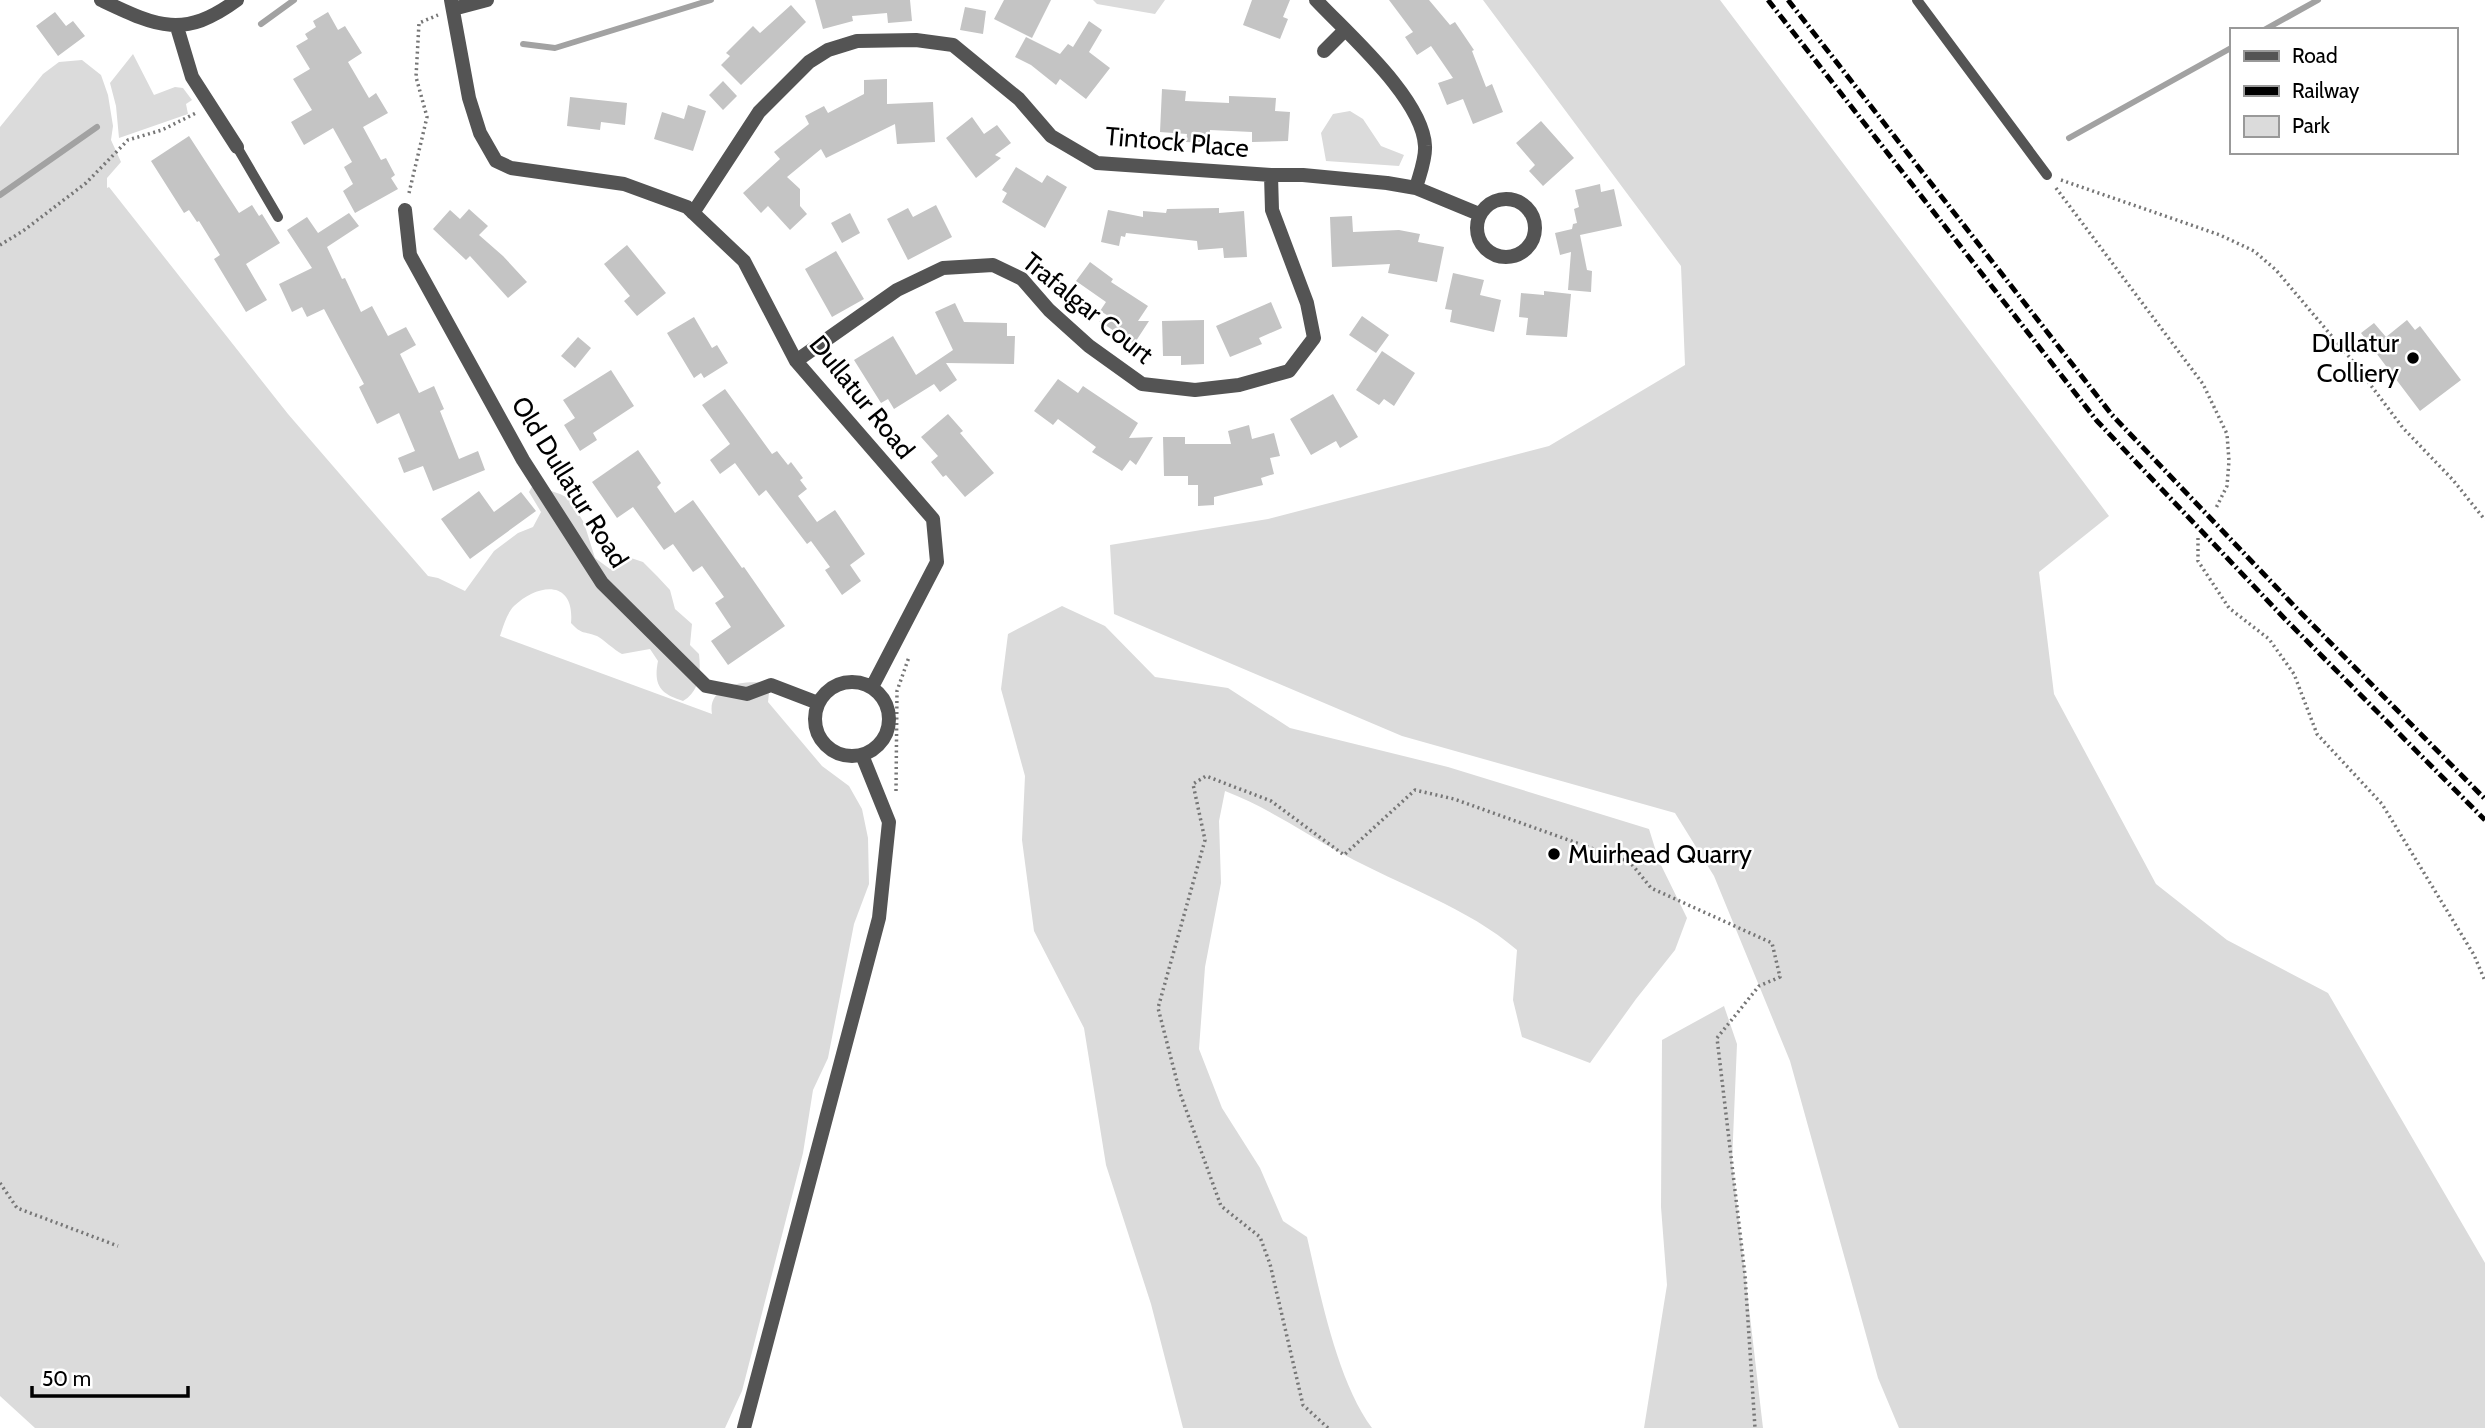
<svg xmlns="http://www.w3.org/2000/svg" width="2485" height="1428" viewBox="0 0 2485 1428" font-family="Cabin,sans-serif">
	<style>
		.green { fill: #dbdbdb }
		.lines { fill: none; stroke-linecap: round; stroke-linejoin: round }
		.stream { stroke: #a2a2a2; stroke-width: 6 }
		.building { fill: #c4c4c4 }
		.path { stroke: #767676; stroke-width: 3.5; stroke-dasharray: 2 3.5; stroke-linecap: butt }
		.lane { stroke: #545454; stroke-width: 10 }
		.street { stroke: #545454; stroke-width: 14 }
		.rail { stroke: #000; stroke-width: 5; stroke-dasharray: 10 3.5 2 3.5; stroke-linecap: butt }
		.poi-dot { fill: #000; stroke: #fff; stroke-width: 2.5 }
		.labels { text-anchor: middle; stroke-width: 5; stroke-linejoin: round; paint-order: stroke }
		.street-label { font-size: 26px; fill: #000; stroke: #fff }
		.poi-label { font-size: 26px; fill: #000; stroke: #fff; text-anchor: end }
	</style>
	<rect width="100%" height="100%" fill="#fff"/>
	<path class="green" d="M 1093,0 L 1165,0 L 1155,14 L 1097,4 Z
		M 1483,0 L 1720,0 L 2109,516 L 2039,572 L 2054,694 L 2156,884 L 2227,940 L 2328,993 L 2485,1263 L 2485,1428 L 1899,1428 L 1878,1378 L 1790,1061 L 1714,876 L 1675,813 L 1402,736 L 1114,614 L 1110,545 L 1268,519 L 1549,446 L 1685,365 L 1681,266 Z
		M 133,54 L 154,95 L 175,87 L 183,88 L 192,100 L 186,104 L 188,114 L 119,138 L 116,106 L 110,83 Z
		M 82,60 L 101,75 L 108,95 L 113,126 L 111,140 L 121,162 L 107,178 L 107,188 L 109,187 L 288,414 L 428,576 L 438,578 L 465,591 L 494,551 L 518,533 L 533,527 L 541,512 L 529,492 L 533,485 L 560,494 L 570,499 L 584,523 L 595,558 L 610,569 L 628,557 L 643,562 L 657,576 L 670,590 L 675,609 L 692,624 L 690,645 L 699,654 C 701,672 700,691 683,701 C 661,694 653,686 658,661 L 650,649 L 622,654 C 614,650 603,639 597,636 C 584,631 582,635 571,623 C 575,579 538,583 514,606 C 507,613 503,627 500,636 L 712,714 C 707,686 743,680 764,683 L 769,693 L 768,702 L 822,766 L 849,786 L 862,809 L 868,838 L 869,884 L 854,924 L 828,1058 L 813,1090 L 803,1153 L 742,1391 L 725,1428 L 35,1428 L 0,1396 L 0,127 L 43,74 L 59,62 Z
		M 1350,111 L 1363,119 L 1381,146 L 1404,155 L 1399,166 L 1326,161 L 1321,133 L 1333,114 Z
		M 1062,606 L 1105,626 L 1155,677 L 1228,688 L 1290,728 L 1448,767 L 1649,829 L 1659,861 L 1687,918 L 1675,950 L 1636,999 L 1590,1063 L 1522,1037 L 1513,1000 L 1517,950 C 1467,907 1401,886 1343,854 C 1304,833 1267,807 1225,791 L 1219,821 L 1221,883 L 1205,967 L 1199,1049 L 1222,1108 L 1260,1168 L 1283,1221 L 1307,1237 C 1320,1293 1337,1381 1372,1428 L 1183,1428 L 1151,1304 L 1106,1165 L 1084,1028 L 1034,931 L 1022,840 L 1025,776 L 1001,689 L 1008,634 Z
		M 1724,1006 L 1737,1044 L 1732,1162 L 1763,1428 L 1644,1428 L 1667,1285 L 1661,1207 L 1662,1040 Z"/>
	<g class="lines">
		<path class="stream" d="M 261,24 L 294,0
			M 2264,30 L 2318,0
			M 523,44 L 555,48 L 711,0
			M 2069,138 L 2231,48
			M 0,195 L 97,127"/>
	</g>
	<path class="building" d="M 815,0 L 910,0 L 912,21 L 888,23 L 887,13 L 852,16 L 853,21 L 823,29 Z
		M 1004,0 L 1051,0 L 1032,38 L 994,19 Z
		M 1252,0 L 1290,0 L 1283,17 L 1288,19 L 1280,39 L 1243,25 Z
		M 1389,0 L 1429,0 L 1450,25 L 1455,22 L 1474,50 L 1472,51 L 1486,87 L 1492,84 L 1503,112 L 1473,124 L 1463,99 L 1447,105 L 1438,83 L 1453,78 L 1431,46 L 1417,55 L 1405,37 L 1413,32 Z
		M 791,5 L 806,22 L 741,85 L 721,65 L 730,56 L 726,53 L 753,26 L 760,33 Z
		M 965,7 L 986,11 L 983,34 L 960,30 Z
		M 55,12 L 66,26 L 73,21 L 85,36 L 58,56 L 36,26 Z
		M 328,12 L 338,30 L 345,26 L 362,53 L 348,62 L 369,98 L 376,93 L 388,113 L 363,127 L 381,160 L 386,158 L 395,175 L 391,178 L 398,189 L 355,213 L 343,191 L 353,184 L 344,167 L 352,162 L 333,128 L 304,145 L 291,122 L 312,110 L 293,79 L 310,69 L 296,46 L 308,39 L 305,34 L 316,27 L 313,21 Z
		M 1089,21 L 1102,30 L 1089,52 L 1110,68 L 1086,99 L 1060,79 L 1056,85 L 1031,65 L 1015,57 L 1026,37 L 1060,54 L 1068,44 L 1073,47 Z
		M 887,79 L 887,104 L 933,102 L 935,142 L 897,144 L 895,124 L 826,158 L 821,149 L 787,177 L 800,189 L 800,206 L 807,214 L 790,230 L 768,206 L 761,213 L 743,193 L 780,159 L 774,152 L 809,124 L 805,116 L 824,106 L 828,113 L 864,94 L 864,80 Z
		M 723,81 L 737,96 L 723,110 L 709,95 Z
		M 1162,89 L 1186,91 L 1185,101 L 1229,103 L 1229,96 L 1276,98 L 1275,111 L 1290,112 L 1288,141 L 1252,142 L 1252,132 L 1210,130 L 1209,143 L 1186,142 L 1187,134 L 1160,132 Z
		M 570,97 L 627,103 L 625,125 L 601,122 L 600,130 L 567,126 Z
		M 688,105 L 706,111 L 693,151 L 654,139 L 662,112 L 684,119 Z
		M 972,117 L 984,134 L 997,125 L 1011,143 L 995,155 L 1001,158 L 976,178 L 946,138 Z
		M 1541,121 L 1574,158 L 1543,186 L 1529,171 L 1535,165 L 1516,143 Z
		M 189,136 L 239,213 L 252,205 L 259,216 L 262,214 L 280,243 L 246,264 L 267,300 L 246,312 L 214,259 L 220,255 L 199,221 L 197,222 L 189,210 L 184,213 L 151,161 Z
		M 1016,167 L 1042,183 L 1047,175 L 1067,187 L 1045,228 L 1002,202 L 1007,193 L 1002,190 Z
		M 1600,184 L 1601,192 L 1614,189 L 1622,226 L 1580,235 L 1587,270 L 1592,271 L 1591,292 L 1568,290 L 1571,252 L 1560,255 L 1555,233 L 1572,229 L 1573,224 L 1577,223 L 1574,209 L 1579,207 L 1575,190 Z
		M 936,205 L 952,237 L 908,260 L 887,219 L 908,208 L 913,217 Z
		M 1219,208 L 1219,213 L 1244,211 L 1247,257 L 1224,258 L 1223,248 L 1198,250 L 1197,241 L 1126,233 L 1125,237 L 1121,236 L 1119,246 L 1101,242 L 1108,210 L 1143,217 L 1143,211 L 1166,213 L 1167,209 Z
		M 469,209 L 488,226 L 479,235 L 503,256 L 527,282 L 508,298 L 470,256 L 466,260 L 433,229 L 450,210 L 460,219 Z
		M 349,213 L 359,226 L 327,247 L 342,279 L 345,278 L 361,312 L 372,306 L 388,336 L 406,327 L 416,345 L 400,354 L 419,393 L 434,386 L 444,409 L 440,411 L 459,459 L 478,451 L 485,470 L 433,491 L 423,466 L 404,473 L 398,458 L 415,451 L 399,413 L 377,424 L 359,387 L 364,384 L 324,309 L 307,317 L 302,307 L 292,312 L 279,284 L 312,268 L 287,230 L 307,217 L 318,233 Z
		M 850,213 L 860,233 L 842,243 L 831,223 Z
		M 1352,216 L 1353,232 L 1399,230 L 1420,234 L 1418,242 L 1444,247 L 1437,282 L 1388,273 L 1390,264 L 1332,267 L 1330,217 Z
		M 627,245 L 666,293 L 637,316 L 624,301 L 630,296 L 604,264 Z
		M 836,251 L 864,299 L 832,317 L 805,269 Z
		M 1090,262 L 1113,279 L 1111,282 L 1148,306 L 1138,321 L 1149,321 L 1134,344 L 1099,321 L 1103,321 L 1107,315 L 1100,311 L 1106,302 L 1076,281 Z
		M 1453,273 L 1484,280 L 1480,295 L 1501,300 L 1494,332 L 1450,322 L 1452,310 L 1445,309 Z
		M 1544,291 L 1571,294 L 1567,337 L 1526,335 L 1528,318 L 1519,317 L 1521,293 L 1544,295 Z
		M 1271,302 L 1282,328 L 1259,338 L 1262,344 L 1230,357 L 1216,326 Z
		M 955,303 L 964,322 L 1007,323 L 1007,336 L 1015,336 L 1014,364 L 946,363 L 957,380 L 940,392 L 934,384 L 894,409 L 888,399 L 881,403 L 854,360 L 893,336 L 916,375 L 953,350 L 935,312 Z
		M 1362,316 L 1389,335 L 1376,353 L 1349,335 Z
		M 694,317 L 712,348 L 717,345 L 728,363 L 704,378 L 701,373 L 694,378 L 667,333 Z
		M 1204,320 L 1204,364 L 1181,365 L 1181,356 L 1163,356 L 1162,321 Z
		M 2407,320 L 2415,330 L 2420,326 L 2461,380 L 2420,411 L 2361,333 L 2374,323 L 2386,337 Z
		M 578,337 L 591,348 L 575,368 L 561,356 Z
		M 1382,351 L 1415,373 L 1394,406 L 1384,399 L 1379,405 L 1356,390 Z
		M 611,370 L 634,406 L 593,433 L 597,440 L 580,451 L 564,425 L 575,418 L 563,400 Z
		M 1058,379 L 1078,393 L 1083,386 L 1138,423 L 1129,438 L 1153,437 L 1136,465 L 1130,460 L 1122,471 L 1092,452 L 1096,447 L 1058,419 L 1053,425 L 1034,411 Z
		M 725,389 L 772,454 L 777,451 L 788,465 L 791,462 L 803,478 L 800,480 L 807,489 L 798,496 L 817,522 L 835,510 L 865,554 L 850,565 L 861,581 L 842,595 L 825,570 L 830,567 L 811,541 L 807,544 L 766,490 L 759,496 L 735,463 L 720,474 L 710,460 L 730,444 L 702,405 Z
		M 1333,394 L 1358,437 L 1340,448 L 1336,441 L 1311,455 L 1290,419 Z
		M 948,414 L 963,431 L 960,433 L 994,473 L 965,497 L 946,475 L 943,477 L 931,462 L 938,456 L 921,437 Z
		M 1249,425 L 1252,439 L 1274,433 L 1280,456 L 1270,458 L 1274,474 L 1261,478 L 1263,485 L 1214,497 L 1214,505 L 1198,506 L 1198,485 L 1188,485 L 1188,476 L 1164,476 L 1163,437 L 1185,437 L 1185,444 L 1231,444 L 1228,431 Z
		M 638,450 L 661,483 L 657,487 L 675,513 L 693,500 L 742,568 L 744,567 L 785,626 L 728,665 L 711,641 L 731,627 L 715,603 L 724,597 L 702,566 L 693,572 L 673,544 L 664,550 L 633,507 L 617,518 L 592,482 Z
		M 479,491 L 494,512 L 521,492 L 536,511 L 470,559 L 441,519 Z"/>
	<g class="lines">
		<path class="path" d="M 2061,180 L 2220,235 L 2254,251 L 2276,270 L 2351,359 L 2403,428 L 2453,480 L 2485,520
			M 2056,188 L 2203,384 L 2227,434 L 2229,461 L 2227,486 L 2215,510
			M 409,193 L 427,117 L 416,77 L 419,23 L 438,15
			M 0,245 L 23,231 L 86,183 L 128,140 L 162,130 L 196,113
			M 2198,538 L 2198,561 L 2229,608 L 2269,639 L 2294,674 L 2317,734 L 2382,804 L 2474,955 L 2485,981
			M 896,791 L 897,691 L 909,657
			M 0,1183 L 17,1208 L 118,1246
			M 1328,1428 L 1303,1405 L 1270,1264 L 1260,1237 L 1221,1206 L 1180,1093 L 1158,1008 L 1205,840 L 1193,784 L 1206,776 L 1271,801 L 1344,855 L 1415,790 L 1454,799 L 1630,862 L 1651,888 L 1772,943 L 1780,977 L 1759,986 L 1717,1038 L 1745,1275 L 1755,1428"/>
		<path class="lane" d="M 1917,0 L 2047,175
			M 237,147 L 278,217"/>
		<path class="street" d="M 101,0 C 156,26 183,40 237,0
			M 451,0 L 469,98 L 480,133 L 496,161 L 511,168 L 624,184 L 687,207 L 744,261 L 796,361 L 933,519 L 937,562 L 872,687
			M 1316,0 C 1348,34 1423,99 1425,146 C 1426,159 1419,176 1416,188
			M 453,9 L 487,0
			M 177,27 L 192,77 L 237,147
			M 1324,51 L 1344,31
			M1477 228a29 29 0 1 1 58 0a29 29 0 1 1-58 0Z
			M 405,210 L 410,255 L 523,460 L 602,583 L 706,686 L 747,694 L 771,685 L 818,703
			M 693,213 L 759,112 L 809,62 L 828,50 L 857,41 L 916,40 L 953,45 L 1019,99 L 1051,136 L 1097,163 L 1271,175 L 1303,175 L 1387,183 L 1416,188 L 1479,214
			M 796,361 L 897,290 L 943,268 L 993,265 L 1022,279 L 1049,310 L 1089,346 L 1142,384 L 1195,390 L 1239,385 L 1289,371 L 1314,338 L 1307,303 L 1272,210 L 1271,175
			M815 719a37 37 0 1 1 74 0a37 37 0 1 1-74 0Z
			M 744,1428 L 879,918 L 889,822 L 862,755"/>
		<path class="rail" d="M 1768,0 L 2097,421 L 2286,620 L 2485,820
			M 1788,0 L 2112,415 L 2301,613 L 2485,799"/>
	</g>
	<g class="poi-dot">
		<circle cx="2413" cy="358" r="7"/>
		<circle cx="1554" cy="854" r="7"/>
	</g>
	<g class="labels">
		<g class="street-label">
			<text transform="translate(1177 142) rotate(5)" y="9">Tintock Place</text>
			<text transform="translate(1088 308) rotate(39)" y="9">Trafalgar Court</text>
			<text transform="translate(862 397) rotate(51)" y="9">Dullatur Road</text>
			<text transform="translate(570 482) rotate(58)" y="9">Old Dullatur Road</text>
		</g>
		<g class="poi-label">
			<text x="2399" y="352">Dullatur<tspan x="2399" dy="30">Colliery</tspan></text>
			<text x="1568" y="863" text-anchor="start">Muirhead Quarry</text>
		</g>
	</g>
	<rect x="2230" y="28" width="228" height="126" fill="#ffffff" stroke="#999999" stroke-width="2"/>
	<rect x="2244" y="51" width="35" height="10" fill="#545454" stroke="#999999" stroke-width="2"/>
	<text x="2292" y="63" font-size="21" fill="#000000">Road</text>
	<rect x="2244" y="86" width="35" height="10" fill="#000000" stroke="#999999" stroke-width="2"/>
	<text x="2292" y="98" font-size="21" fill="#000000">Railway</text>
	<rect x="2244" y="116" width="35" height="21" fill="#dbdbdb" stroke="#999999" stroke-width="2"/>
	<text x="2292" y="133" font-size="21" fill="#000000">Park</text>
	<path d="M32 1386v10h156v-10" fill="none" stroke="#000000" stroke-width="3.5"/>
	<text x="42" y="1386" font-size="21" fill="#000000" stroke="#ffffff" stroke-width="5" paint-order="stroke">50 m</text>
</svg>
